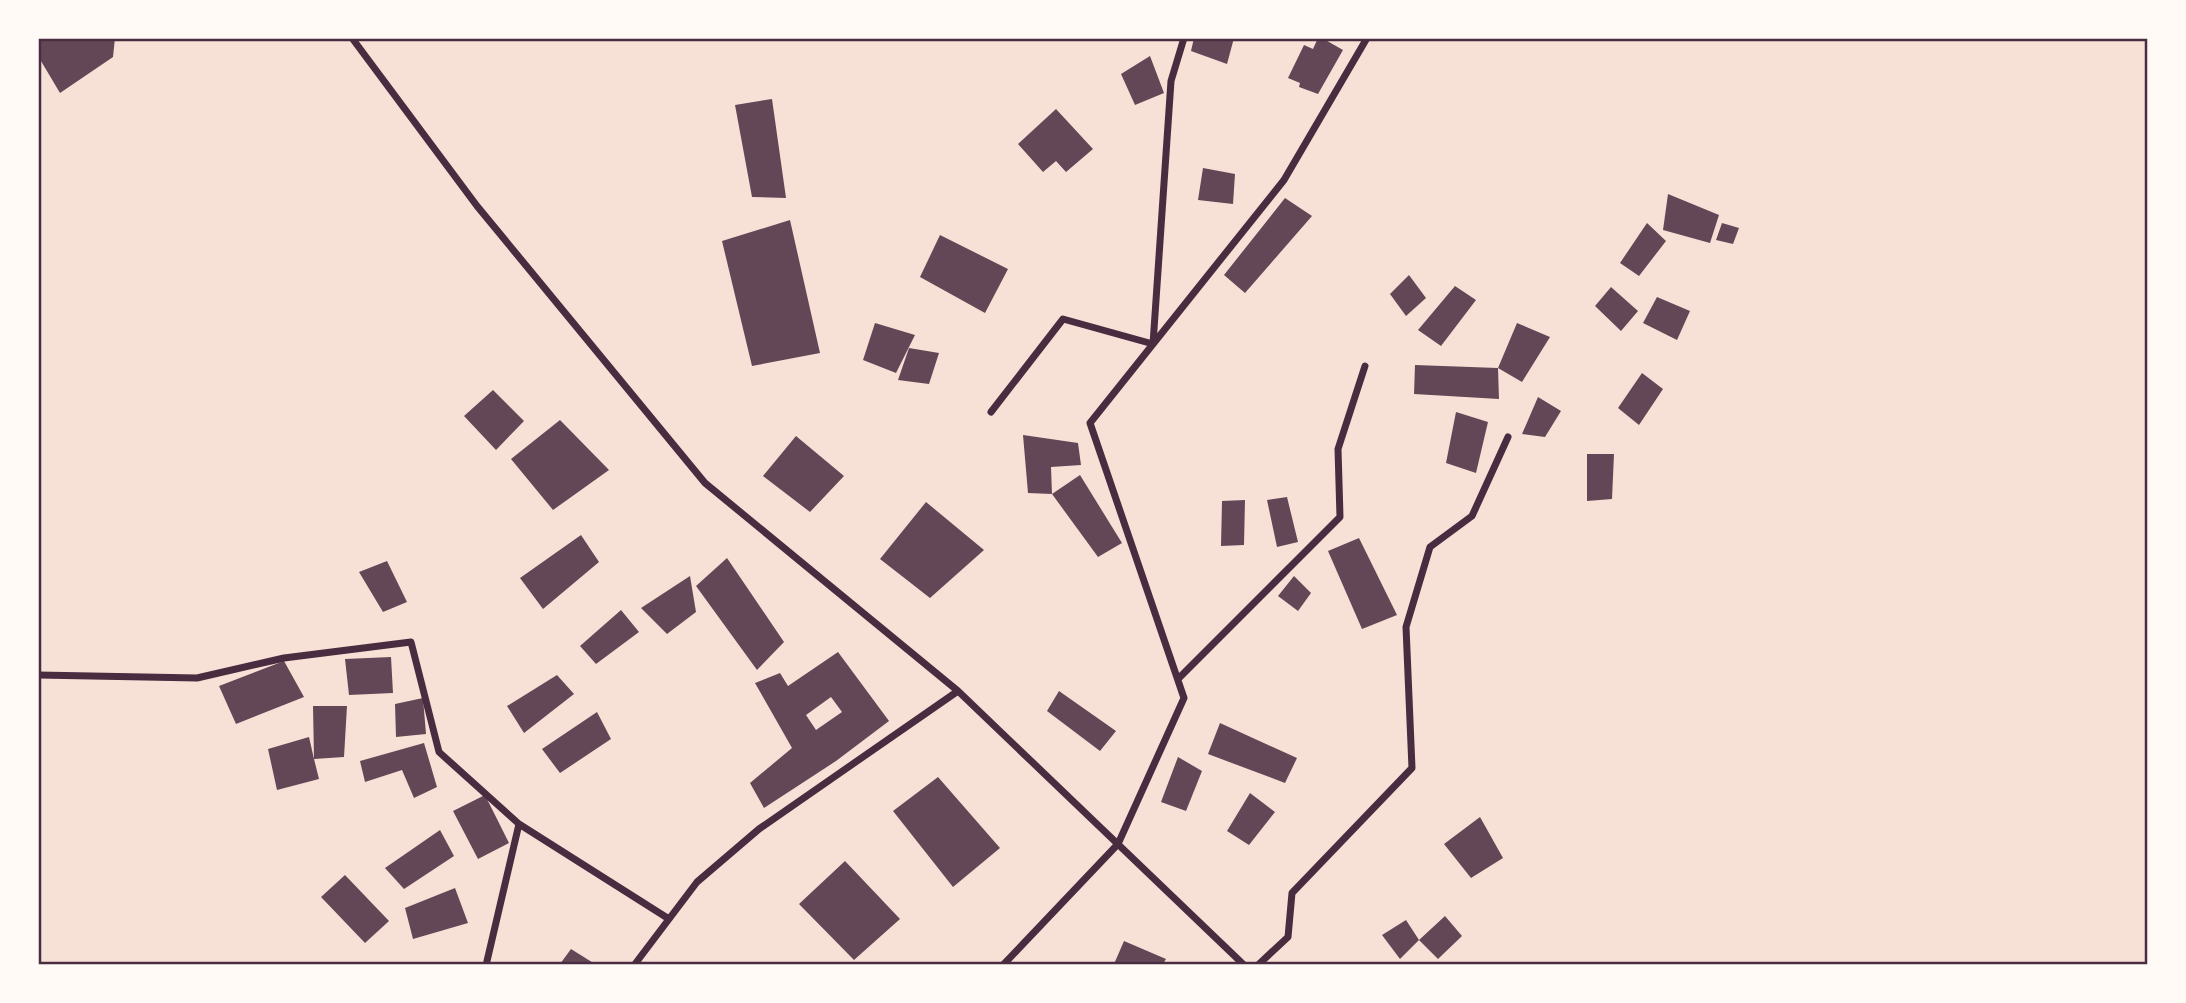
<svg xmlns="http://www.w3.org/2000/svg" width="2186" height="1003" font-family="Figtree,sans-serif">
<style>
.building{fill:#644757;fill-rule:evenodd}
.lines{fill:none;stroke-linecap:round;stroke-linejoin:round}
.minor{stroke:#4a2c40;stroke-width:7}
.neatline{fill:none;stroke:#4a2c40;stroke-width:2.5}
</style>
<rect width="100%" height="100%" fill="#f7e1d7"/>
<path class="building" d="M38,38H115L113,57L60,93L38,56Z
M1194,38H1234L1227,64L1191,51Z
M1318,38H1322L1343,50L1318,94L1299,87L1300,83L1288,78L1304,45L1313,49Z
M1150,56L1164,93L1135,105L1121,74Z
M772,99L786,198L752,197L735,105Z
M1056,109L1093,149L1066,172L1056,161L1043,172L1018,144Z
M1203,168L1235,174L1233,204L1198,200Z
M1668,194L1719,215L1710,243L1663,230Z
M1285,198L1312,216L1245,293L1224,275Z
M790,220L820,353L752,366L722,241Z
M1647,223L1666,241L1639,276L1620,263Z
M1722,223L1739,228L1733,244L1716,240Z
M940,235L1008,269L985,313L920,277Z
M1409,275L1426,298L1406,316L1390,294Z
M1455,286L1476,300L1441,346L1418,330Z
M1611,287L1638,311L1621,331L1595,306Z
M1657,297L1690,311L1677,340L1643,323Z
M875,323L915,335L896,373L863,360Z
M1517,323L1550,337L1522,382L1498,368Z
M909,348L939,353L929,384L898,380Z
M1415,365L1498,368L1499,399L1414,394Z
M1642,373L1663,389L1639,425L1618,408Z
M493,390L524,421L496,450L464,416Z
M1538,397L1561,411L1545,437L1522,434Z
M1456,412L1488,422L1476,473L1446,463Z
M560,420L609,470L553,510L511,459Z
M1023,435L1078,443L1081,465L1051,467L1052,494L1028,493Z
M796,436L844,476L810,512L763,476Z
M1587,454H1614L1612,499L1587,501Z
M1080,475L1122,543L1098,557L1052,494Z
M1287,497L1298,542L1277,547L1267,500Z
M1245,500L1244,545L1221,546L1222,501Z
M926,502L984,550L930,598L880,559Z
M581,535L599,562L543,609L520,578Z
M1359,538L1397,615L1362,629L1328,551Z
M727,558L784,642L757,670L696,586Z
M387,561L407,602L383,612L359,572Z
M690,576L696,612L667,634L641,608Z
M1294,576L1311,593L1298,611L1278,596Z
M621,610L639,632L596,664L580,646Z
M838,652L889,721L836,761L764,808L750,783L792,748L755,683L780,673L788,686ZM831,697L842,712L816,730L806,715Z
M391,657L393,693L349,695L345,659Z
M284,661L304,697L236,724L219,686Z
M557,675L574,694L524,733L507,706Z
M1059,691L1116,731L1100,751L1047,711Z
M423,698L426,734L396,737L395,704Z
M313,706H347L344,757L314,759L319,779L277,790L268,749L309,737L314,759Z
M597,712L611,739L560,773L542,749Z
M1220,723L1297,758L1285,783L1208,754Z
M424,743L437,787L414,798L402,770L365,782L360,761Z
M1178,757L1202,771L1186,811L1161,802Z
M938,777L1000,848L953,887L893,811Z
M1250,793L1275,812L1249,845L1227,831Z
M485,795L509,843L478,859L453,811Z
M1480,817L1503,858L1471,878L1444,844Z
M440,830L454,856L404,889L385,868Z
M845,861L900,919L854,960L799,904Z
M345,875L389,921L365,943L321,897Z
M455,888L468,923L413,939L405,908Z
M1445,916L1462,936L1438,959L1419,940Z
M1406,920L1419,940L1400,959L1382,935Z
M1124,941L1166,959L1163,964H1114Z
M571,949L595,964H560Z"/>
<g class="lines">
<path class="minor" d="M352,38L477,206L705,483L958,691L1243,964
M991,412L1063,319L1153,344L1171,81L1184,38
M38,675L197,678L284,658L411,642L439,752L519,824
M1178,679L1340,517L1338,449L1365,366
M487,961L519,824L669,919
M635,964L697,882L759,829L958,691
M1004,964L1118,844L1184,698L1090,423L1284,180L1367,38
M1259,964L1288,937L1292,893L1412,768L1406,627L1430,547L1472,516L1508,437"/>
</g>
<rect width="2186" height="1003" fill="none" stroke="#fffaf5" stroke-width="80"/>
<rect x="40" y="40" width="2106" height="923" class="neatline"/>
</svg>
